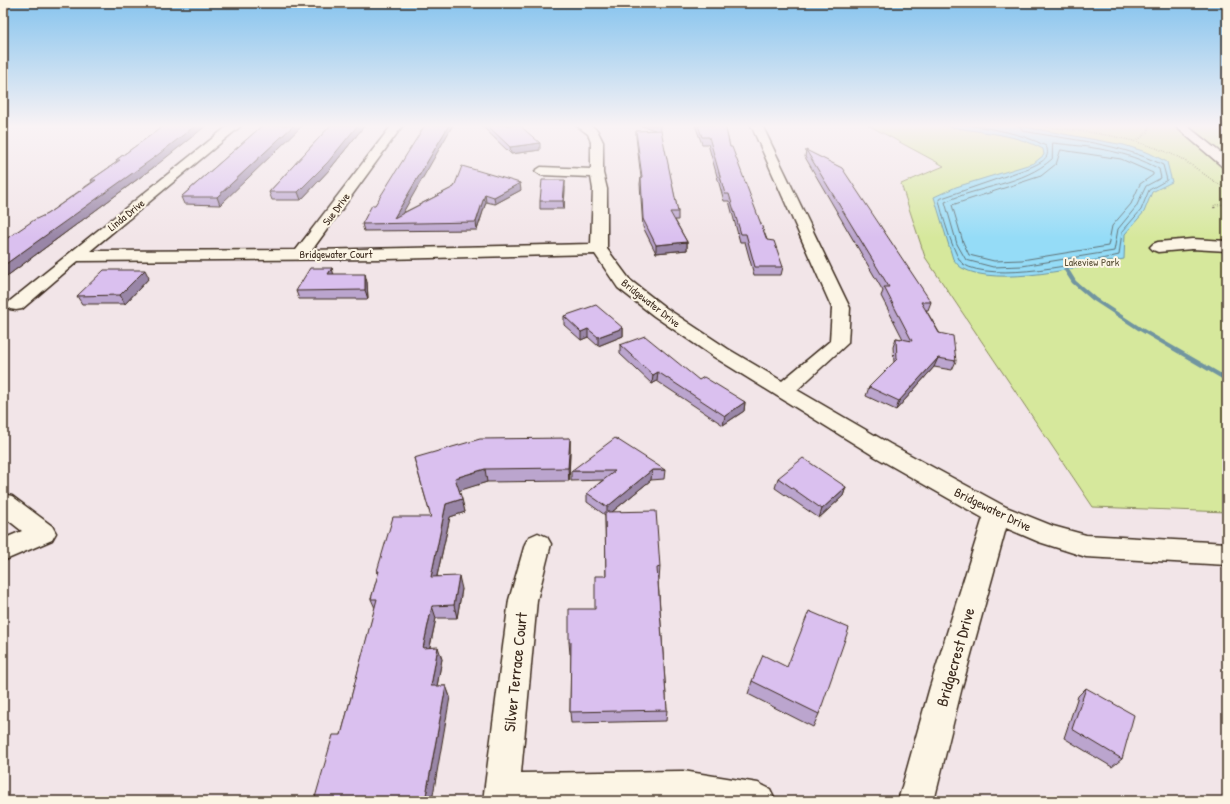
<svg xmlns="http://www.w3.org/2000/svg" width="1230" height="804" font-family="'Patrick Hand',sans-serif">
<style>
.green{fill:#d6e89c;stroke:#88895d}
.water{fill:#95dcf7;stroke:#7195a0}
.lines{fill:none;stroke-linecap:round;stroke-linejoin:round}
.shore{stroke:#5f7175;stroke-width:1}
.stream{fill:#7195a0;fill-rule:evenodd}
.minor-casing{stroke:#3b2a1e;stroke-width:3}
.path-far1{stroke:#3b2a1e;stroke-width:1.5;stroke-dasharray:0.5 2;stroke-linecap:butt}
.path{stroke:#3b2a1e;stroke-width:2;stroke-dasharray:1 2.5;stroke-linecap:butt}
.minor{fill:#fcf5e5;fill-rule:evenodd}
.wall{fill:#bba5ce;stroke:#3b2a1e}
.shaded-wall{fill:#9986a7;stroke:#3b2a1e}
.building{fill:#dac0ef;stroke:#3b2a1e}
.labels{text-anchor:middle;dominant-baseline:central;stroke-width:4;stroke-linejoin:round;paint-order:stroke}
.far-street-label{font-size:11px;fill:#3b2a1e;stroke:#fcf5e5}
.far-park-label{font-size:11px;fill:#5a5037;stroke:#fcf5e5}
.street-label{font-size:13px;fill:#3b2a1e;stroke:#fcf5e5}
.near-street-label{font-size:16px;fill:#3b2a1e;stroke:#fcf5e5}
</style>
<rect width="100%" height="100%" fill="#f2e5e8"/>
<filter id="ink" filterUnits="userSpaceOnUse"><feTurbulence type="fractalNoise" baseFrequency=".025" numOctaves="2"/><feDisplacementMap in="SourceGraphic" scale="8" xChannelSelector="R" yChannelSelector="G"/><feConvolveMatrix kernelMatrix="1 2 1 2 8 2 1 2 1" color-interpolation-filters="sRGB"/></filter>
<g filter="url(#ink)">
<path class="green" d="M868,125H1227V512L1093,507L925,257L901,184L944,166Z"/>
<path class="water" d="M942,125H1014L1124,145L1149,153L1167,162L1172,182L1152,192L1144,212L1125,234L1124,259C1083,266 998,288 962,268C958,266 956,262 953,259L934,197L956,187L1034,163L1044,155L1043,149C1012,132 976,133 942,125Z"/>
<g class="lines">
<path class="shore" d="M967,125C994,129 1021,133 1046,146C1052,159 1039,163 1029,168L939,199C940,209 955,259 963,264C992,283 1085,263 1119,255L1122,232L1141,210L1149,190L1167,180L1163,165C1119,143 1071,140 1023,131L1019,125
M1053,143C1090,147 1126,150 1159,169L1161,178L1146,186L1136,207L1118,229L1114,251L1022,266L993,267L966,260L957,244L945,202C979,186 1023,185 1052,159Z
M1061,150L1121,159L1153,173V175L1140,184L1131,204L1112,226L1108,246L1022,260L994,261L969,255L963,242L952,205L1041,176L1056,164Z"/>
<path class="stream" d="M1066,267L1068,268L1076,281L1096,298L1142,328L1227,377V382L1138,330L1092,300L1072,283L1063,269Z"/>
<defs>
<path id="minor" d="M229,125H242L90,251L296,250L392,125H403L312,250L591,244L593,189L591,177L541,175L535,171L541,167L591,169V142L588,134L576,125H590L597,130L603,142V173L607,189V249L630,280L666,308L728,349L782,381L830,341L832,308L751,125H762L850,308L848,343L797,390L890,444L1006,507L1053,526L1086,535L1227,543V565L1086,557L1039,542L1006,528L962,687L934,801H898L930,687L983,518L874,456L714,357L654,316L618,288L595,254L387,259L78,261L22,309L16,310L10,309L7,305L10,301Z
M1174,125H1186L1227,158V168L1223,167Z
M1192,239L1227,241V251L1192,249L1158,252L1153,250L1150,247L1153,244L1158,242Z
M3,494L12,496L52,526L56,533L52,540L3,561V539L22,531L3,516Z
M538,533L547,537L551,544L537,600L521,773L683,771L758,783L770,789L776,801H483L509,600L525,544L529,537Z"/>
</defs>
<use href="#minor" class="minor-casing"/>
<path class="path-far1" d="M1031,125C1082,131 1131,135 1178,157C1195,166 1210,180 1227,189
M1138,140L1148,132L1149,125
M1215,208L1214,205L1227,204L1223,199L1227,198"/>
<path class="path" d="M1214,207L1215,210"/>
<use href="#minor" class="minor"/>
</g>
<path class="wall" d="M165,125L158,164L7,276H3V241L47,214L92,182L91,180L117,162L116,160Z
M263,125L220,205L184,204L181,197Z
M331,125H365L330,169L301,200H272L269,192Z
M481,125H519L540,150L511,154Z
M639,125H660V130L678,212V220H675L687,242V250L656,253L643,227L640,184L641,177L636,137V131L655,130Z
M695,125H725L730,147L767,240L783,267L781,275H754L745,242H740L729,201H724L708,144H702Z
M806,150L931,302L928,310H926L956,361L952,370L934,367L896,410L866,396L869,387L894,362L893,347L896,338L903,339L881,296L883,291L805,157Z
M454,187L521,190L495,204L486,202L477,230L364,231L362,224L403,213Z
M565,187L564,209H540V201Z
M332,268L333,274L367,282L368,299H299L296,291Z
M149,278L125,304H82L77,296Z
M564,316L623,328V336L598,346L588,337L581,340L564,325Z
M620,345L699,380L745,402L744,411L723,425L657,381L652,384L620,354Z
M570,438V451L569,481L487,482L459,490L465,512L450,517L437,576L462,589L457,618H436L430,647L442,659L437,686H446L450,697L341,735L375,608L371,599L378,575L377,571L431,517L414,458Z
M665,470L664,479L651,480L612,512L660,567L659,580H658L667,710L666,721L571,723L570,712L571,654H570L569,642L595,609L606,576L605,515L587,502V493L603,480L571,481V471Z
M778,478L846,487L843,496L819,518L775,488Z
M787,667L819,714L813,727L748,694L752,681Z
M1086,688L1122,759L1112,767L1064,738L1078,696Z"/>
<path class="shaded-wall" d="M196,125H207L158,164L7,276L3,269V266Z
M294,125H303L220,205L217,197Z
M358,125H365L330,169L301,200L298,192Z
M449,125H453L397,223L394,218Z
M540,143V150L511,154L510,147Z
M565,180V187L564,209L563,201Z
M520,183L521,190L495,204L494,197Z
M485,194L486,202L477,230L476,222Z
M687,242V250L656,253V245Z
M332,268L334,276L328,274Z
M145,270L149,278L125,304L120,295Z
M365,274L367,282L368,299L365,290Z
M623,328V336L598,346V337Z
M588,329V337L581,340V332Z
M938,358L934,367L896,410L899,401Z
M658,372L657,381L652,384L653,375Z
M745,402L744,411L723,425L725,416Z
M570,438V451L569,481L568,468Z
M485,469L487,482L458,491L455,478Z
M652,470L651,480L607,516V507Z
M846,487L843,496L819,518L822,509Z
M462,499L465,512L450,517L434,589L431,577L446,504Z
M459,576L462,589L457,618L454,605Z
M432,606L436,618L427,660L423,648Z
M438,647L442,659L435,697L431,686Z
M446,686L450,697L432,801H425Z"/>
<path class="building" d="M165,125H196L155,157L3,266V241L34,220L47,214L96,180H91L120,160H116Z
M263,125H294L217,197H181Z
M331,125H358L328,162L298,192H269Z
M425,125H449L394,218L454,187L462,166L520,183L494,197L485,194L476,222L362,224L372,205H375Z
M487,125H519L540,143L510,147Z
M698,125H725L730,147H732L767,240L774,241L783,267H755L746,234H741L729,194H725L709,137H702Z
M661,130L678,212H670L687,242L656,245L643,219L641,177H642L636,131Z
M806,150L842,168L931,302H921L939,333L953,336L956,361L938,358L899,401L869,387L897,359L896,338L912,341L884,287H889Z
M542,180H565L563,201H540Z
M310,268H332L328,274H365V290L296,291Z
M104,270H145L120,295L77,296Z
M596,305L623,328L598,337L588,329L581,332L564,316Z
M645,336L699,380L704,377L745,402L725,416L658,372L653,375L620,345Z
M570,438L568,468L485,469L455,478L462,499L446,504L431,577L459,576L454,605L432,606L423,648L438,647L431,686H446L425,801H314L333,735H341L377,599H371L379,571H377L393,517H431L414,458L480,439Z
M615,438L665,470H652L607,507L587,493L615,471H571Z
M803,458L846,487L822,509L778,478Z
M656,511L660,567L657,568L667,710L570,712L571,642H569V609H595V576H606L605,512Z
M809,611L849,628L819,714L752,681L763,655L787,667Z
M1086,688L1134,715L1122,759L1072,729Z"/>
</g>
<linearGradient id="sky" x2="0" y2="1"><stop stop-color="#87c4ee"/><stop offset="0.53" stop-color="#f9f3f5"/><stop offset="1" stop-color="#f9f3f5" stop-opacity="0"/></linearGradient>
<rect width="1230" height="238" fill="url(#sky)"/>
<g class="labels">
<g class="far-street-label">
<text transform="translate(336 209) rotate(-53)">Sue Drive</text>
<text transform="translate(126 215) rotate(-39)">Linda Drive</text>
<text x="336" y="254">Bridgewater Court</text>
<text transform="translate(651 303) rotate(38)">Bridgewater Drive</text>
</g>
<g class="far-park-label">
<text x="1092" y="262">Lakeview Park</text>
</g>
<g class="street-label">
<text transform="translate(993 509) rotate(26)">Bridgewater Drive</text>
</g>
<g class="near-street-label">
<text transform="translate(955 657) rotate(-74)">Bridgecrest Drive</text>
<text transform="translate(515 672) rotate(-84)">Silver Terrace Court</text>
</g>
</g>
<rect width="1230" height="804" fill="none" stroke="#fcf5e5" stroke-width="16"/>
<rect x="8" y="8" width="1214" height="788" fill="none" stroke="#3b2a1e" stroke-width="1.5" filter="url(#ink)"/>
</svg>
